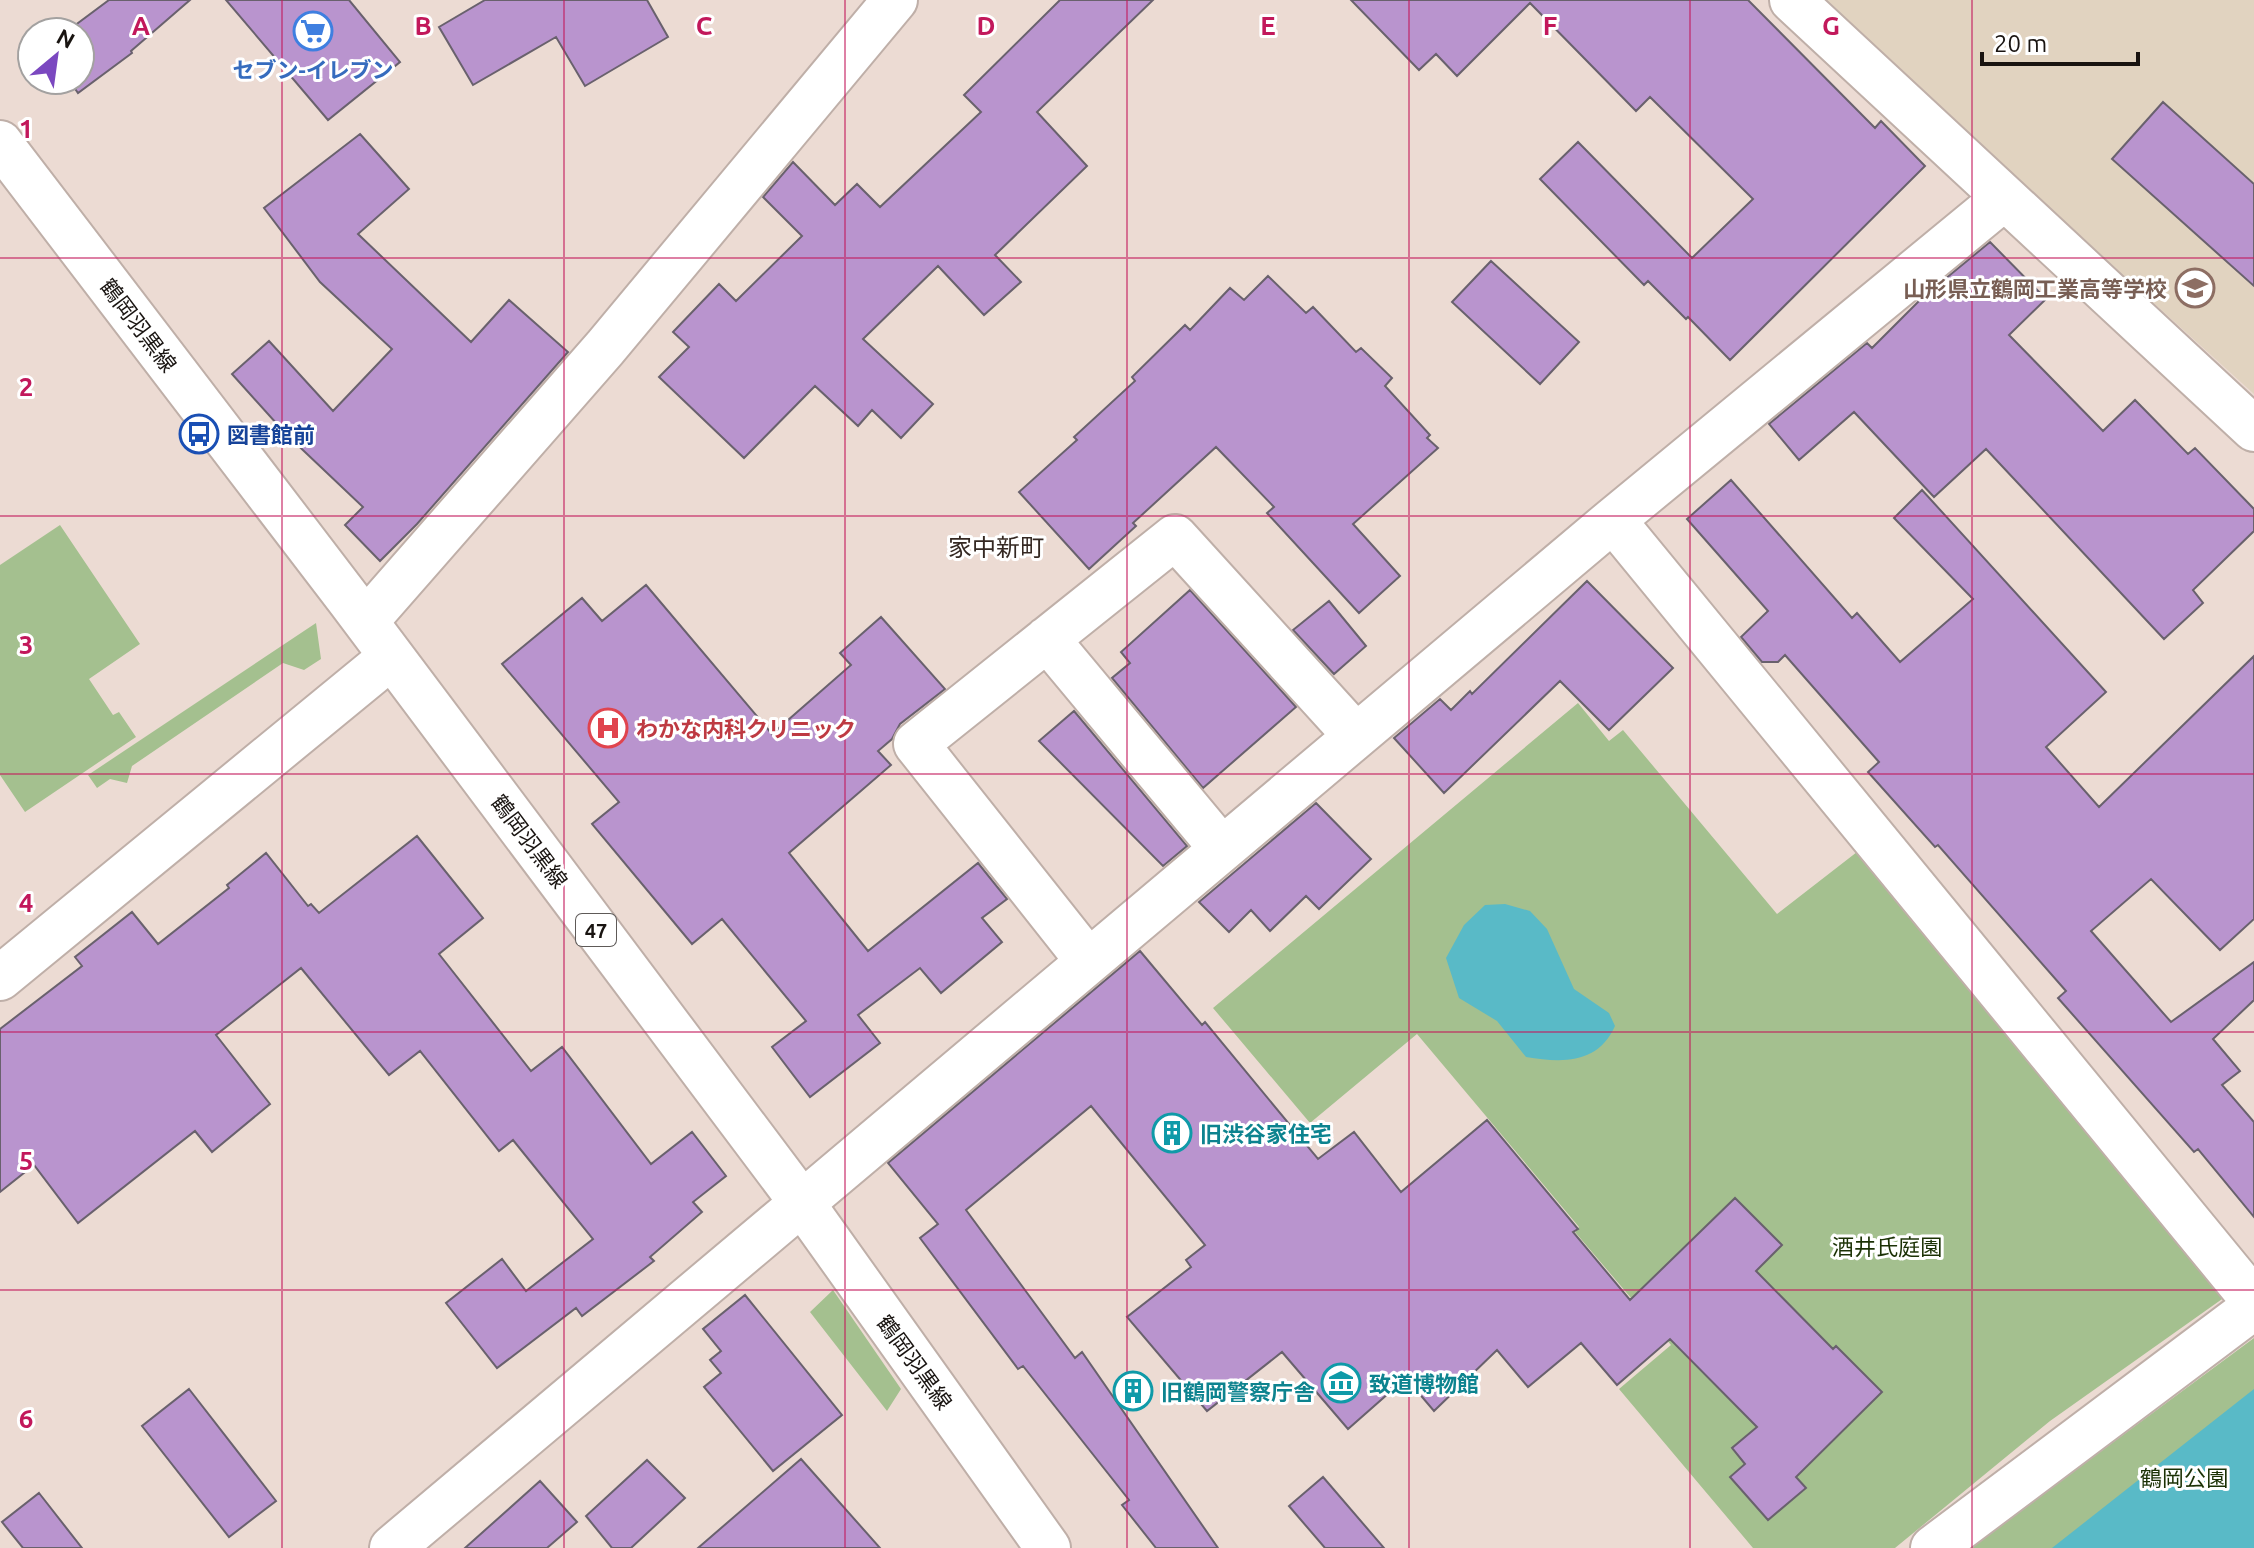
<svg xmlns="http://www.w3.org/2000/svg" width="2254" height="1548" font-family="Ubuntu,'Noto Sans JP',sans-serif">
<style>
.education{fill:#e1d3c0}
.green{fill:#a4c08f}
.water{fill:#59bac7}
.building{fill:#b994ce;stroke:#69616d;stroke-width:2}
.lines{fill:none;stroke-linecap:round;stroke-linejoin:round}
.minor-casing{stroke:#bfafa8;stroke-width:48}
.tertiary-casing{stroke:#bfafa8;stroke-width:48}
.primary-casing{stroke:#bfafa8;stroke-width:48}
.minor{stroke:#fff;stroke-width:44}
.tertiary{stroke:#fff;stroke-width:44}
.primary{stroke:#fff;stroke-width:44}
.grid{fill:none;stroke:#c2185b;stroke-width:2;stroke-opacity:0.55}
.labels{text-anchor:middle;dominant-baseline:central;stroke-width:6;stroke-linejoin:round;paint-order:stroke}
.shield{fill:#fff;stroke:#5e5a58;stroke-width:2}
.shield-label{font-size:20px;font-weight:bold;fill:#191411}
.shop-label{font-size:22px;font-weight:bold;fill:#366cbe;stroke:#fff}
.education-label{font-size:22px;font-weight:bold;fill:#785e54;stroke:#fff;text-anchor:end}
.street-label{font-size:22px;fill:#191411;stroke:#fff}
.transit-label{font-size:22px;font-weight:bold;fill:#164399;stroke:#fff;text-anchor:start}
.health-label{font-size:22px;font-weight:bold;fill:#be3a42;stroke:#fff;text-anchor:start}
.culture-label{font-size:22px;font-weight:bold;fill:#0d838f;stroke:#fff;text-anchor:start}
.park-label{font-size:22px;fill:#1b3105;stroke:#fff}
.neighbourhood-label{font-size:24px;fill:#342822;stroke:#fff}
.grid-label{font-size:26px;text-anchor:middle;font-weight:bold;fill:#c2185b;stroke:#fff;stroke-width:6;stroke-linejoin:round;paint-order:stroke}
</style>
<rect width="100%" height="100%" fill="#ecdbd3"/>
<path class="education" d="M1812,0H2254V394L2019,181Z"/>
<path class="green" d="M60,525L140,644L89,679L113,715L119,712L136,737L25,812L0,775V565Z
M316,623L321,659L304,670L283,663L132,766L127,783L110,779L97,788L88,775Z
M1578,703L1609,741L1623,730L1777,914L1866,845L2232,1292L2050,1421L1895,1548H1753L1619,1389L1671,1345L1575,1232L1579,1227L1417,1034L1310,1123L1213,1008Z
M833,1290L901,1389L887,1411L810,1312Z
M2254,1338V1548H1970Z"/>
<path class="water" d="M1505,904L1530,911L1547,929L1574,989L1609,1013L1615,1026C1598,1064 1563,1063 1526,1057L1497,1021L1459,998L1446,958L1464,925L1485,905Z
M2254,1389V1548H2052Z"/>
<path class="building" d="M109,0H190L131,51L132,53L78,93L69,80H80V32H66Z
M226,0H349L400,62L328,120Z
M485,0H647L668,37L585,86L556,37L473,85L439,27Z
M1060,0H1153L1037,112L1087,166L995,255L1021,282L984,315L938,266L863,339L933,404L901,438L872,410L858,426L815,386L744,458L659,377L689,347L673,332L719,284L736,301L802,236L763,197L793,162L835,205L857,184L880,207L981,112L964,95Z
M1351,0H1748L1875,128L1881,121L1925,166L1730,360L1688,317L1686,319L1648,281L1644,285L1540,179L1578,142L1692,258L1753,199L1650,97L1636,111L1530,3L1457,76L1436,54L1419,70Z
M2163,102L2254,184V286L2112,159Z
M360,134L409,189L358,234L471,342L509,300L568,352L417,524L380,561L345,525L363,507L286,434L232,374L269,341L333,411L392,349L320,282L264,208Z
M1990,242L2046,299L2009,335L2103,431L2135,400L2188,454L2195,448L2254,509V531L2193,590L2203,603L2164,639L1986,449L1934,497L1854,412L1799,460L1769,424L1867,343L1872,348L1922,298Z
M1491,261L1579,342L1540,384L1452,302Z
M1268,276L1306,313L1313,307L1356,352L1361,348L1392,378L1385,386L1430,435L1427,438L1438,448L1353,524L1400,576L1359,613L1267,513L1274,507L1216,447L1133,523L1136,526L1089,569L1019,492L1077,440L1074,437L1135,381L1132,377L1185,325L1190,330L1230,288L1244,300Z
M1731,480L1852,618L1857,613L1900,662L1973,599L1894,518L1922,490L2106,692L2046,747L2099,807L2254,656V919L2220,950L2151,879L2091,931L2171,1022L2254,962V1000L2213,1039L2240,1071L2222,1085L2254,1122V1217L2198,1149L2194,1152L2058,998L2066,991L1938,845L1935,847L1868,772L1879,762L1785,655L1778,662H1762L1741,637L1768,611L1687,519Z
M1587,581L1673,668L1609,730L1560,681L1444,793L1394,738L1440,699L1451,710L1470,691L1472,694Z
M646,585L772,734L851,665L840,653L881,617L945,689L900,724L892,739L878,751L891,765L789,853L868,951L978,863L1007,899L982,918L1002,942L941,993L920,968L858,1015L880,1043L810,1097L772,1047L806,1021L722,919L692,944L592,824L619,802L502,664L582,598L602,621Z
M1190,590L1296,707L1203,788L1112,678L1130,663L1121,652Z
M1329,601L1366,646L1334,674L1293,630Z
M1074,711L1187,846L1163,866L1039,741Z
M1316,803L1371,859L1319,909L1306,896L1270,931L1251,910L1229,932L1199,902Z
M417,836L483,918L439,954L531,1071L562,1047L651,1164L692,1132L726,1176L693,1202L702,1212L650,1257L654,1261L582,1316L576,1308L497,1368L446,1303L502,1259L526,1291L593,1239L513,1140L499,1151L420,1051L389,1075L301,968L216,1035L270,1104L212,1152L195,1131L78,1223L34,1165L0,1192V1029L82,966L75,957L132,912L158,944L229,888L227,885L266,853L308,906L311,904L319,913Z
M1140,951L1202,1025L1205,1022L1318,1159L1354,1132L1401,1192L1487,1120L1578,1229L1573,1232L1630,1300L1735,1198L1782,1245L1756,1271L1833,1349L1836,1346L1882,1392L1796,1477L1806,1488L1768,1520L1730,1477L1745,1464L1732,1448L1757,1427L1670,1339L1617,1385L1581,1343L1528,1387L1497,1350L1434,1411L1406,1378L1348,1429L1282,1352L1207,1411L1127,1317L1191,1267L1186,1260L1205,1245L1091,1106L966,1210L1075,1358L1082,1352L1218,1548H1156L1122,1505L1129,1500L1023,1366L1018,1369L920,1238L938,1224L888,1163Z
M745,1295L842,1415L773,1471L704,1387L721,1373L710,1360L721,1351L703,1329Z
M189,1389L276,1501L229,1537L142,1426Z
M801,1459L880,1548H698Z
M647,1460L685,1498L631,1548H612L586,1516Z
M1323,1477L1384,1548H1325L1289,1506Z
M540,1481L577,1522L547,1548H465Z
M39,1493L82,1548H23L2,1522Z"/>
<g class="lines">
<defs>
<path id="minor" d="M1792,0L2254,429
M1613,520L2254,1301
M366,621L605,348L895,0
M1047,639L1222,849
M1088,961L916,744L1175,537L1356,736
M0,978L391,657
M802,1203L1613,520L2003,199
M1933,1548L2254,1307"/>
<path id="tertiary" d="M392,1548L802,1203"/>
<path id="primary" d="M0,143L350,601L802,1203L1048,1548"/>
</defs>
<use href="#minor" class="minor-casing"/>
<use href="#tertiary" class="tertiary-casing"/>
<use href="#primary" class="primary-casing"/>
<use href="#minor" class="minor"/>
<use href="#tertiary" class="tertiary"/>
<use href="#primary" class="primary"/>
</g>
<path class="grid" d="M282,0V1548M564,0V1548M845,0V1548M1127,0V1548M1409,0V1548M1690,0V1548M1972,0V1548M0,258H2254M0,516H2254M0,774H2254M0,1032H2254M0,1290H2254"/>
<defs>
<symbol id="supermarket-ring" viewBox="-11 -11 22 22"><circle r="9.5" fill="#fff" stroke="#3f7fe0" stroke-width="1.5"/><path d="M-6-5.5h2.5l.6 2H6L4.5 2H-2.5L-4.4-4H-6ZM-1.5 3.2a1.3 1.3 0 1 0 .1 0ZM3 3.2a1.3 1.3 0 1 0 .1 0Z" fill="#3f7fe0"/></symbol>
<symbol id="school-ring" viewBox="-11 -11 22 22"><circle r="9.5" fill="#fff" stroke="#8d6e63" stroke-width="1.5"/><path d="M0-5L7-2L0 1L-7-2ZM-4 1L0 2.5L4 1V4Q0 6-4 4Z" fill="#8d6e63"/></symbol>
<symbol id="bus-ring" viewBox="-11 -11 22 22"><circle r="9.5" fill="#fff" stroke="#1a4fb4" stroke-width="1.5"/><path d="M-5-6H5V4H4V6H2V4H-2V6H-4V4H-5ZM-3.5-4V0h7V-4ZM-3.5 1.2v1.5H-2V1.2ZM2 1.2v1.5H3.5V1.2Z" fill="#1a4fb4"/></symbol>
<symbol id="hospital-ring" viewBox="-11 -11 22 22"><circle r="9.5" fill="#fff" stroke="#e0444e" stroke-width="1.5"/><path d="M-5-5h3v3.5h4V-5h3V5h-3V1.5h-4V5h-3Z" fill="#e0444e"/></symbol>
<symbol id="building-ring" viewBox="-11 -11 22 22"><circle r="9.5" fill="#fff" stroke="#0f9aa8" stroke-width="1.5"/><path d="M-4-6H4V6H1V3H-1V6H-4ZM-2.5-4.3h1.7v1.8h-1.7ZM.8-4.3h1.7v1.8H.8ZM-2.5-1h1.7V.8h-1.7ZM.8-1h1.7V.8H.8Z" fill="#0f9aa8"/></symbol>
<symbol id="museum-ring" viewBox="-11 -11 22 22"><circle r="9.5" fill="#fff" stroke="#0f9aa8" stroke-width="1.5"/><path d="M0-6L6-3V-2H-6V-3ZM-5-1h2V3h-2ZM-1-1h2V3h-2ZM3-1h2V3H3ZM-6 4H6V6H-6Z" fill="#0f9aa8"/></symbol>
</defs>
<g fill-rule="evenodd">
<use href="#supermarket-ring" x="291" y="9" width="44" height="44"/>
<use href="#school-ring" x="2173" y="266" width="44" height="44"/>
<use href="#bus-ring" x="177" y="412" width="44" height="44"/>
<use href="#hospital-ring" x="586" y="706" width="44" height="44"/>
<use href="#building-ring" x="1150" y="1111" width="44" height="44"/>
<use href="#museum-ring" x="1319" y="1361" width="44" height="44"/>
<use href="#building-ring" x="1111" y="1369" width="44" height="44"/>
</g>
<g class="labels">
<rect class="shield" x="576" y="914" width="40" height="32" rx="6"/>
<g class="shield-label">
<text x="596" y="930">47</text>
</g>
<g class="shop-label">
<text x="313" y="69">セブン-イレブン</text>
</g>
<g class="education-label">
<text x="2167" y="288">山形県立鶴岡工業高等学校</text>
</g>
<g class="street-label">
<text transform="translate(139 325) rotate(53)">鶴岡羽黒線</text>
<text transform="translate(530 841) rotate(53)">鶴岡羽黒線</text>
<text transform="translate(915 1362) rotate(54)">鶴岡羽黒線</text>
</g>
<g class="transit-label">
<text x="227" y="434">図書館前</text>
</g>
<g class="health-label">
<text x="636" y="728">わかな内科クリニック</text>
</g>
<g class="culture-label">
<text x="1200" y="1133">旧渋谷家住宅</text>
<text x="1369" y="1383">致道博物館</text>
<text x="1161" y="1391">旧鶴岡警察庁舎</text>
</g>
<g class="park-label">
<text x="1887" y="1246">酒井氏庭園</text>
<text x="2184" y="1477">鶴岡公園</text>
</g>
<g class="neighbourhood-label">
<text x="996" y="547">家中新町</text>
</g>
</g>
<g class="grid-label">
<text x="141" y="35">A</text>
<text x="423" y="35">B</text>
<text x="704" y="35">C</text>
<text x="986" y="35">D</text>
<text x="1268" y="35">E</text>
<text x="1550" y="35">F</text>
<text x="1831" y="35">G</text>
<text x="26" y="138">1</text>
<text x="26" y="396">2</text>
<text x="26" y="654">3</text>
<text x="26" y="912">4</text>
<text x="26" y="1170">5</text>
<text x="26" y="1428">6</text>
</g>
<g transform="translate(56 56) rotate(29)"><circle r="38" fill="#ffffff" stroke="#a3a1a0" stroke-width="2"/>
<path d="M0-6L14 30L0 20L-14 30Z" fill="#7b48c0"/>
<text y="-12" font-size="22" font-weight="bold" text-anchor="middle" fill="#191411">N</text>
</g>
<path d="M1982 52v12h156v-12" fill="none" stroke="#191411" stroke-width="4"/>
<text x="1994" y="52" font-size="24" fill="#191411" stroke="#ffffff" stroke-width="6" paint-order="stroke">20 m</text>
</svg>
